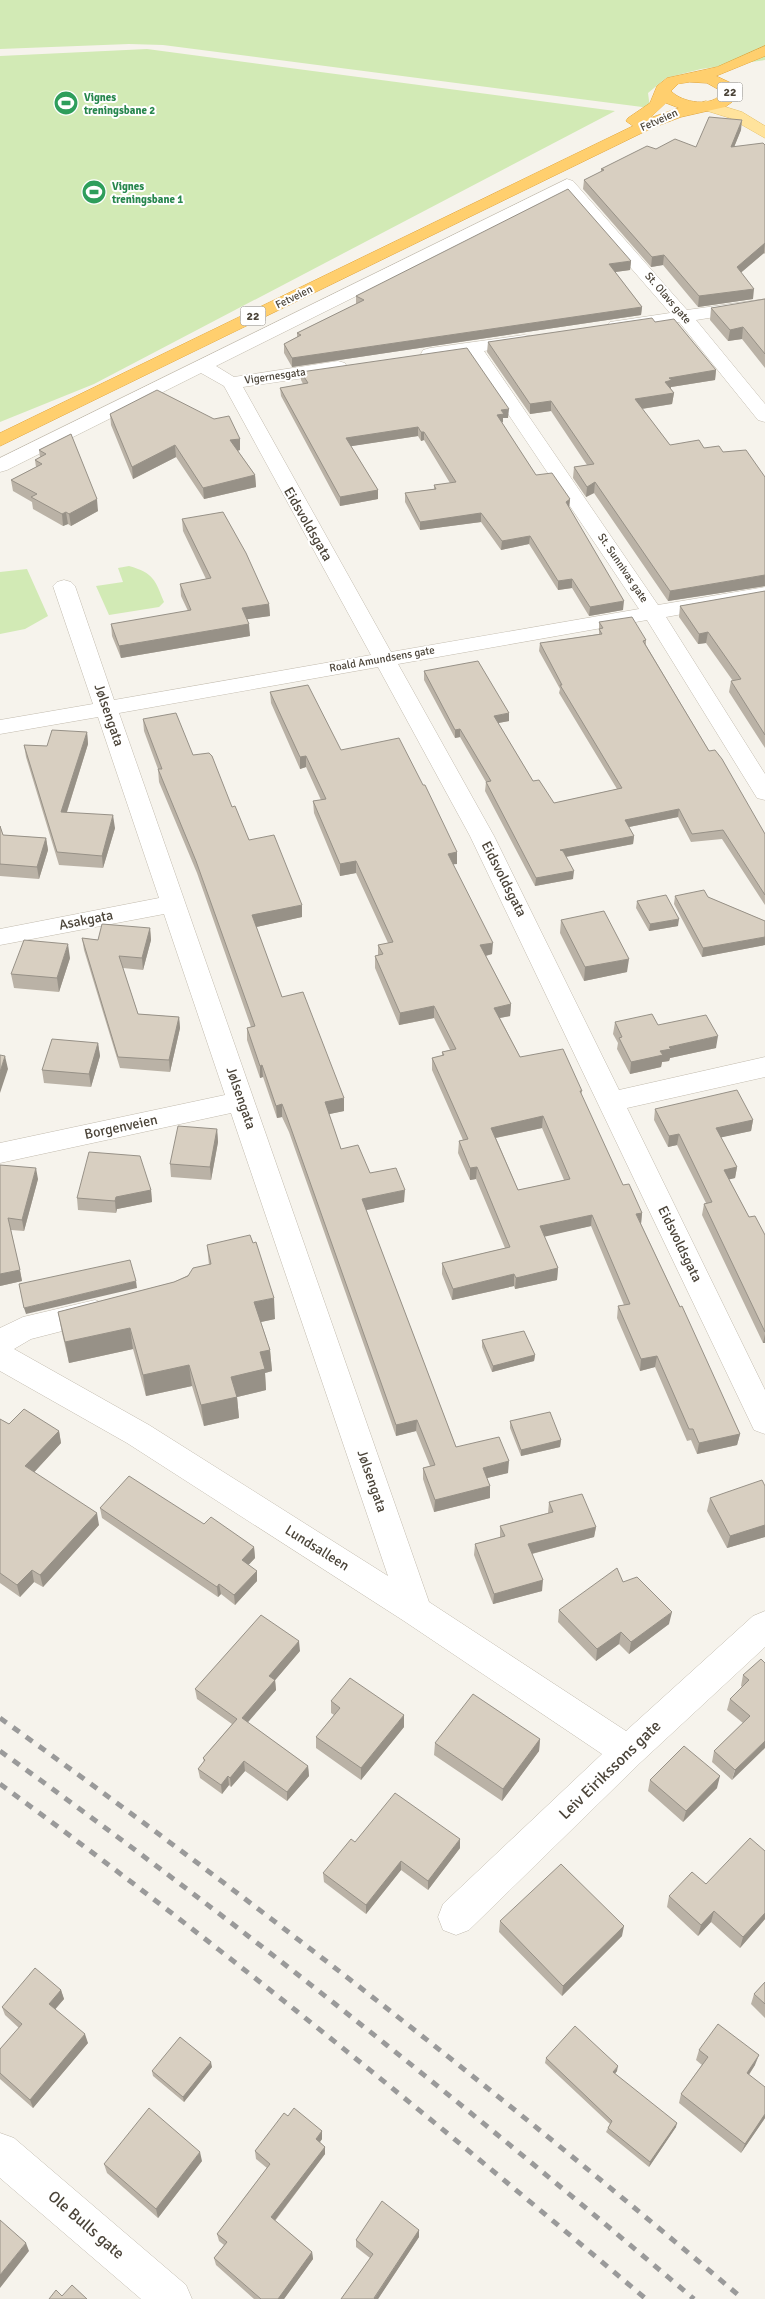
<svg xmlns="http://www.w3.org/2000/svg" width="765" height="2299" font-family="Signika,sans-serif">
<style>
.green{fill:#d2eab5}
.lines{fill:none;stroke-linecap:round;stroke-linejoin:round}
.minor-casing{stroke:#c2bbae;stroke-width:1}
.major-casing{stroke:#e6c16a;stroke-width:1}
.highway-casing{stroke:#e0a43c;stroke-width:1}
.minor{fill:#fff;fill-rule:evenodd}
.major{fill:#ffe39c;fill-rule:evenodd}
.highway{fill:#ffcf6e;fill-rule:evenodd}
.rail{stroke:#9a9a9a;stroke-width:5;stroke-dasharray:8 8;stroke-linecap:butt}
.wall{fill:#bab2a6;fill-rule:evenodd}
.shaded-wall{fill:#979187}
.building{fill:#d8cfc1;stroke:#979187;fill-rule:evenodd}
.labels{text-anchor:middle;dominant-baseline:central;stroke-width:4;stroke-linejoin:round;paint-order:stroke}
.far-leisure-label{font-size:11px;font-weight:bold;fill:#27864d;stroke:#fff;text-anchor:start}
.far-street-label{font-size:11px;fill:#4b4439;stroke:#fff}
.shield{fill:#fff;stroke:#817c74;stroke-width:1}
.shield-label{font-size:12px;font-weight:bold;fill:#4b4439}
.street-label{font-size:14px;fill:#4b4439;stroke:#fff}
.near-street-label{font-size:16px;fill:#4b4439;stroke:#fff}
</style>
<rect width="100%" height="100%" fill="#f6f3ec"/>
<path class="green" d="M0,0H765V60L701,69L666,78L648,93L650,108L163,45L129,44L0,49Z
M147,49L615,111L94,384L0,422V56Z
M129,566C154,573 155,580 164,602L159,607L109,615L96,586L123,582L118,568Z
M27,569L48,616L25,629L0,634V572Z"/>
<g class="lines">
<defs>
<path id="minor" d="M567,179L573,181L687,310L765,299V309L696,320L765,404V422L758,420L679,322L616,331L610,330L607,326L610,322L670,313L565,192L216,366L234,377L338,361L345,363L347,367L345,371L338,373L243,387L391,652L639,609L468,354L430,360L423,358L421,354L423,350L430,348L524,335L530,336L533,340L530,344L484,351L658,605L765,587V599L666,617L765,774V800L757,798L647,620L398,664L494,836L619,1090L765,1057V1077L627,1108L765,1390V1434L754,1430L470,836L378,667L119,713L429,1602L626,1731L753,1616L765,1611V1647L640,1763L469,1930L456,1935L443,1930L438,1917L443,1904L602,1754L404,1621L127,1443L0,1371V1328L23,1317L95,1300L105,1304L110,1312L105,1320L31,1339L14,1349L149,1425L388,1576L231,1113L0,1163V1143L225,1095L164,914L0,945V929L159,898L98,717L0,734V720L93,704L53,586L57,582L64,580L71,582L75,586L114,700L371,655L224,386L201,373L7,470L0,472V458Z
M0,2133L14,2138L186,2285L192,2299H141L0,2178Z"/>
<path id="major" d="M706,101L742,112L765,126V138L730,118L701,109L698,106L701,103Z"/>
<path id="highway" d="M765,46V56L716,76L731,83L739,92L732,102L725,107L681,117L652,128L0,446V433L633,126L626,121L628,118L650,103L657,86L667,78L717,67ZM690,82L707,83L723,92C713,108 682,103 671,91L678,84ZM666,103L679,108L650,118Z"/>
</defs>
<use href="#minor" class="minor-casing"/>
<use href="#major" class="major-casing"/>
<use href="#highway" class="highway-casing"/>
<use href="#minor" class="minor"/>
<use href="#major" class="major"/>
<use href="#highway" class="highway"/>
<path class="rail" d="M0,1718C256,1902 503,2095 743,2299
M0,1751C240,1923 469,2108 694,2299
M0,1784C223,1947 435,2121 646,2299"/>
</g>
<path class="wall" d="M741,130L734,147L765,145V254L764,253L741,272L753,299L698,307L663,265L651,267L583,189L584,180L601,172V169L656,149L696,147Z
M631,261L630,270L615,272L642,307L641,315L292,367L284,353V344L297,337V333L356,304V296Z
M765,300V368L742,339L728,341L710,320L711,308Z
M655,322L716,370L715,380L671,387V389L674,393L672,404L642,409L670,445L704,448L723,452L765,477V586L668,601L594,493L586,497L573,478L574,467L587,465L551,411L530,414L487,352L488,342Z
M301,372L508,418H503V422L502,423L536,475L570,499L569,507L623,610L589,616L572,588L558,590L529,544L501,550L481,522L420,530L405,502V493L434,489V485L450,483L424,440L421,441L418,436L351,446L378,490V499L340,506L281,396L280,388L303,384L301,380Z
M110,414L240,439V450L238,451L255,475L256,487L204,499L176,457L133,479L111,425Z
M71,434L98,511L71,526L68,524L63,526L33,509L32,502L13,491L11,480L36,467L35,460L40,457L39,450Z
M182,519L269,604L270,616L247,619L250,636L121,658L112,636L111,624L188,611L181,596L180,584L206,579L183,531Z
M765,591V748L729,692L731,681H733L706,643L698,644L679,617L680,606Z
M599,622L646,640V645L709,751L765,834V905L722,839L691,842L678,817L629,827L634,836L633,844L566,857L573,879L535,886L485,791L486,782L460,737L455,738L424,680V671L509,721L498,723L533,781L554,803L617,789L559,693L560,689L539,651L540,643L599,634Z
M270,692L341,750L457,852V864H453L492,954L486,956L511,1004L510,1016L500,1018L520,1057L582,1091L581,1095L623,1185L642,1213L641,1224L740,1434L737,1445L697,1454L691,1440L687,1441L655,1367L640,1371L617,1318L618,1306L624,1305L591,1226L544,1236L558,1268L557,1280L515,1289L514,1286L452,1300L442,1274V1263L505,1248L476,1179L470,1180L458,1153L459,1141L463,1140L432,1070V1058L442,1056V1052L450,1050L434,1018L399,1025L375,968V956L378,955V945L388,943L356,873L340,876L314,813L313,801L321,800L306,767L300,769L271,703ZM542,1128L564,1180L518,1190L496,1138Z
M143,719L193,755L232,807L249,840L302,917L256,927L282,997L344,1111L329,1114L341,1149L404,1202L366,1210L456,1447L508,1473L487,1478L490,1486V1498L434,1512L423,1479V1468L430,1466L416,1431L396,1436L289,1132L282,1117L277,1118L263,1077L260,1078L247,1040V1028L251,1027L197,873L159,782L158,769L144,731Z
M87,732L88,744L67,812L115,828L103,868L59,865L26,757L24,745L47,746Z
M0,826L3,835L46,838L48,850L39,879L0,876Z
M675,896L708,897L765,921V945L702,957L674,904Z
M637,901L678,926L649,931L636,908Z
M561,920L627,972L584,981L560,933Z
M150,928L151,940L143,970L123,968L138,1014L179,1017L180,1028L170,1072L120,1068L84,950L82,938L98,940Z
M70,958L59,992L14,988L11,974Z
M615,1022L658,1025L716,1048L670,1058L669,1061L662,1062L661,1067L630,1074L617,1049L618,1043L613,1034Z
M98,1043L100,1056L91,1087L44,1083L42,1070Z
M655,1109L753,1120L751,1131L721,1137L737,1167L735,1178L729,1179L749,1217L765,1235V1343H763L702,1215L704,1204L706,1203L677,1145L668,1147L654,1120Z
M217,1129L218,1142L211,1180L171,1177L170,1164Z
M0,1165L38,1179L24,1231L11,1230L22,1281L0,1286Z
M151,1190L152,1202L117,1209L116,1213L78,1210L77,1198Z
M207,1245L275,1319L261,1322L270,1350L272,1371L265,1373L266,1390L237,1397L239,1418L204,1426L192,1386L146,1396L133,1349L69,1363L62,1333L58,1312L174,1282L209,1265Z
M482,1340L535,1355L534,1361L492,1372L482,1347Z
M0,1419L9,1424L59,1431L61,1443L34,1472L99,1525L43,1587L34,1582L20,1597L0,1583Z
M510,1421L561,1440L560,1447L521,1456L510,1428Z
M765,1486V1537L727,1548L707,1511L710,1498Z
M549,1502L596,1527L594,1537L532,1554L542,1591L493,1604L474,1555L475,1544L500,1538V1526L548,1513Z
M100,1508L204,1524L254,1547L255,1558L248,1565L257,1581L235,1605L221,1594L218,1597L102,1518Z
M623,1582L669,1624L629,1654L619,1644L596,1661L558,1622L559,1610Z
M300,1651L275,1680L276,1690L247,1722L308,1766L309,1776L287,1801L245,1771L231,1787L229,1785L222,1794L200,1778L198,1769L204,1762L203,1758L232,1724L197,1699L195,1689Z
M765,1663L732,1780L712,1762L714,1751L743,1723L727,1710L730,1699L742,1687L741,1686L743,1675Z
M331,1701L404,1727L361,1780L316,1748V1737L334,1715L331,1713Z
M540,1739L539,1751L502,1801L434,1755L435,1743Z
M650,1780L717,1788L683,1822L648,1791Z
M355,1842L460,1848L428,1890L401,1870L366,1914L324,1882L323,1873Z
M765,1851V1919L740,1948L711,1922L698,1936L667,1907L669,1896L706,1884Z
M500,1921L622,1936L562,1996L499,1932Z
M765,1982V2018L751,2004L754,1994Z
M61,1990L64,1999L55,2009L88,2043L33,2108L0,2079V2049L19,2028L5,2015L2,2007Z
M699,2050L755,2065L749,2075L765,2118L741,2153L679,2103L681,2094L702,2065L696,2060Z
M546,2058L617,2071L615,2074L676,2127L649,2167L606,2132L610,2124L545,2063Z
M212,2067L184,2102L153,2076L152,2071Z
M288,2116L322,2131V2139L320,2142L325,2147V2154L275,2221L312,2252L313,2259L284,2299H254L216,2265L214,2258L224,2245L219,2241L217,2234L267,2168L256,2159L255,2151Z
M202,2161L158,2218L107,2173L104,2164Z
M419,2230V2237L378,2299H341L370,2258L356,2247V2240Z"/>
<path class="shaded-wall" d="M742,120L741,130L730,157L731,147Z
M765,243L764,253L736,277L737,267Z
M664,255L663,265L651,267L652,257Z
M631,261L630,270L608,273L609,264Z
M754,289L753,299L698,307L699,296Z
M642,307L641,315L292,367V358Z
M743,327L742,339L728,341L730,330Z
M716,370L715,380L671,387L670,391L665,382L669,378Z
M674,393L672,404L634,410L635,399Z
M551,401V411L530,414V404Z
M509,409L508,418H503V422L497,423V415L501,410Z
M418,427V436L346,447V438Z
M421,432H424V440L421,441Z
M240,439V450L231,452L230,440Z
M175,445L176,457L133,479L132,467Z
M255,475L256,487L204,499L203,488Z
M595,482L594,493L586,497L587,487Z
M378,490V499L340,506V497Z
M97,499L98,511L71,526L69,514Z
M570,499L569,508L566,502Z
M66,512L68,524L63,526L62,514Z
M481,513V522L420,530V522Z
M530,536L529,544L501,550L502,541Z
M765,575V586L668,601L670,591Z
M572,579V588L558,590V581Z
M624,601L623,610L589,616L590,607Z
M269,604L270,616L242,620V608Z
M249,624L250,636L121,658L119,646Z
M708,632L706,643L698,644L699,634Z
M509,713V721L493,724L494,716Z
M460,729V737L455,738V730Z
M87,732L88,744L63,824L61,812Z
M306,756V767L300,769V757Z
M679,809L678,817L624,828L625,820Z
M113,815L115,828L103,868L102,856Z
M634,836L633,844L559,858L560,850Z
M46,838L48,850L39,879L37,867Z
M457,852V864L447,865L448,854Z
M356,861V873L340,876V864Z
M574,871L573,879L535,886L536,878Z
M302,905V917L252,928V915Z
M679,919L678,926L649,931L650,924Z
M150,928L151,940L143,970L142,958Z
M765,937V945L702,957L703,948Z
M493,943L492,954L480,957V945Z
M68,944L70,958L59,992L57,978Z
M629,959L627,972L584,981L585,967Z
M511,1004L510,1016L494,1019V1008Z
M434,1006V1018L399,1025L400,1013Z
M179,1017L180,1028L170,1072L169,1060Z
M718,1036L716,1048L670,1058L669,1061L662,1062L661,1067L630,1074L631,1062L660,1051L669,1047Z
M98,1043L100,1056L91,1087L89,1074Z
M5,1056L8,1069L0,1093V1072Z
M262,1065L263,1077L260,1078V1066Z
M344,1098V1111L325,1115V1102Z
M282,1104V1117L277,1118L276,1106Z
M543,1116L542,1128L490,1139L491,1128Z
M753,1120L751,1131L714,1139L716,1128Z
M217,1129L218,1142L211,1180L210,1167Z
M679,1134L677,1145L668,1147L669,1136Z
M477,1167L476,1179L470,1180V1168Z
M737,1167L735,1178L723,1181L724,1170Z
M36,1168L38,1179L24,1231L22,1220Z
M151,1190L152,1202L117,1209L116,1213L115,1201L116,1197Z
M405,1190L404,1202L362,1211V1199Z
M642,1213L641,1224L636,1214Z
M592,1215L591,1226L539,1238L540,1226Z
M558,1268L557,1280L515,1289L516,1278Z
M20,1270L22,1281L0,1286V1274Z
M514,1274V1286L452,1300L453,1289Z
M136,1281L137,1288L26,1314L24,1308Z
M274,1298L275,1319L256,1323L254,1302Z
M130,1328L133,1349L69,1363L65,1342Z
M765,1334V1343H763Z
M270,1350L272,1371L265,1373L266,1390L237,1397L239,1418L204,1426L201,1405L231,1377L260,1352Z
M535,1355L534,1361L492,1372L493,1366Z
M657,1356L655,1367L640,1371L641,1359Z
M189,1365L192,1386L146,1396L143,1375Z
M417,1420L416,1431L396,1436V1425Z
M59,1431L61,1443L28,1479L25,1466Z
M740,1434L737,1445L697,1454L699,1443Z
M561,1440L560,1447L521,1456V1450Z
M509,1461L508,1473L483,1479V1468Z
M490,1486V1498L434,1512L435,1500Z
M97,1513L99,1525L43,1587L40,1575Z
M765,1525V1537L727,1548L730,1536Z
M596,1527L594,1537L527,1555L528,1544Z
M254,1547L255,1558L243,1571L242,1560Z
M32,1570L34,1582L20,1597L17,1585Z
M257,1571V1581L235,1605L234,1595Z
M543,1580L542,1591L493,1604L494,1594Z
M219,1584L221,1594L218,1597L217,1587Z
M672,1612L669,1624L629,1654L631,1642Z
M621,1632L619,1644L596,1661L597,1649Z
M299,1641L300,1651L271,1685L275,1680L276,1690L243,1728L242,1718L269,1676Z
M404,1715V1727L361,1780V1768Z
M540,1739L539,1751L502,1801L503,1789Z
M765,1741V1748L732,1780L735,1770Z
M244,1761L245,1771L231,1787L230,1778Z
M308,1766L309,1776L287,1801V1792Z
M228,1776L229,1785L222,1794L221,1785Z
M720,1776L717,1788L683,1822L686,1811Z
M460,1839V1848L428,1890V1881Z
M401,1861V1870L366,1914V1905Z
M714,1911L711,1922L698,1936L701,1925Z
M765,1913V1919L740,1948L743,1937Z
M624,1926L622,1936L562,1996L563,1986Z
M61,1990L64,1999L52,2013L49,2004Z
M85,2034L88,2043L33,2108L30,2100Z
M759,2055L755,2065L743,2083L747,2073Z
M211,2062L212,2067L184,2102L183,2097Z
M618,2066L617,2071L612,2077L613,2072Z
M765,2114V2118L741,2153L745,2144Z
M677,2123L676,2127L649,2167L650,2162Z
M322,2131V2139L316,2147V2139Z
M325,2147V2154L272,2224L271,2217Z
M200,2152L202,2161L158,2218L156,2209Z
M419,2230V2237L378,2299H374Z
M26,2243L29,2251L0,2288V2275Z
M312,2252L313,2259L284,2299H278Z"/>
<path class="building" d="M709,117L742,120L731,147L763,143L765,145V243L737,267L754,289L699,296L664,255L652,257L584,180L604,170L601,169L647,146L656,149L675,139L696,147Z
M568,189L631,261L609,264L642,307L292,358L284,344L301,335L297,333L364,300L356,296Z
M765,299V354L743,327L730,330L711,308Z
M652,318L655,322L674,319L716,370L669,378L672,380L665,382L674,393L635,399L670,445L699,440L704,448L719,446L723,452L746,450L765,477V575L670,591L595,482L587,487L574,467L594,464L551,401L530,404L488,342Z
M467,348L509,409L501,410L504,414L497,415L536,475L552,473L570,499L566,502L624,601L590,607L572,579L558,581L530,536L502,541L481,513L420,522L405,493L436,489L434,485L456,482L424,432H421L418,427L346,438L378,490L340,497L280,388L308,383L301,372Z
M157,390L214,419L229,416L240,439L230,440L255,475L203,488L175,445L132,467L110,414Z
M71,434L97,499L69,514L66,512L62,514L31,497L37,494L11,480L42,464L35,460L46,454L39,450Z
M223,512L246,553L269,604L242,608L249,624L119,646L111,624L191,610L180,584L211,578L182,519Z
M765,591V735L731,681L741,679L708,632L699,634L680,606Z
M632,617L646,640L643,641L709,751L715,750L722,759L765,834V895L723,830L692,834L679,809L625,820L634,836L560,850L563,851L574,871L536,878L486,782L491,781L460,729L455,730L424,671L478,661L509,713L494,716L533,781L539,780L554,803L622,788L560,685H562L540,643L602,634L599,629L603,628L599,622Z
M308,685L341,750L399,738L423,785H425L457,852L448,854L493,943L480,945L511,1004L494,1008L520,1057L563,1049L582,1091H580L623,1185L629,1184L642,1213L636,1214L680,1307L682,1306L740,1434L699,1443L693,1429H689L657,1356L641,1359L618,1306L630,1304L592,1215L540,1226L558,1268L516,1278L514,1274L453,1289L442,1263L510,1247L477,1167L470,1168L459,1141L468,1139L432,1058L444,1055L442,1052L456,1049L434,1006L400,1013L375,956L383,954L378,945L393,942L356,861L340,864L313,801L326,799L306,756L300,757L270,692ZM543,1116L570,1179L518,1190L491,1128Z
M176,713L193,755L209,753L212,756L232,807L235,806L249,840L274,835L302,905L252,915L282,997L303,992L344,1098L325,1102L341,1149L358,1145L370,1173L396,1168L405,1190L362,1199L456,1447L499,1437L509,1461L483,1468L490,1486L435,1500L423,1468L435,1465L417,1420L396,1425L288,1120L282,1104L276,1106L262,1065L260,1066L247,1028L255,1026L196,861L158,769H162L143,719Z
M52,730L87,732L61,812L113,815L102,856L57,852L24,745L47,746Z
M0,826L3,835L46,838L37,867L0,864Z
M704,890L708,897L765,921V937L703,948L675,896Z
M666,895L679,919L650,924L637,901Z
M604,911L629,959L585,967L561,920Z
M102,924L150,928L142,958L119,956L138,1014L179,1017L169,1060L118,1057L82,938L98,940Z
M24,940L68,944L57,978L11,974Z
M652,1014L658,1025L706,1015L718,1036L669,1047L671,1049L660,1051L663,1055L631,1062L619,1038L622,1037L615,1022Z
M52,1039L98,1043L89,1074L42,1070Z
M0,1055L5,1056L0,1072Z
M737,1090L753,1120L716,1128L737,1167L724,1170L749,1217L755,1216L765,1235V1332L704,1204L712,1202L679,1134L669,1136L655,1109Z
M178,1126L217,1129L210,1167L170,1164Z
M89,1152L140,1156L151,1190L116,1197L115,1201L77,1198Z
M0,1165L36,1168L22,1220L8,1218L20,1270L0,1274Z
M250,1235L253,1243L256,1242L274,1298L254,1302L270,1350L260,1352L265,1369L231,1377L237,1397L201,1405L189,1365L143,1375L130,1328L65,1342L58,1312L174,1282L188,1276L193,1268L211,1264L207,1245Z
M130,1260L136,1281L24,1308L19,1284Z
M524,1331L535,1355L493,1366L482,1340Z
M24,1409L59,1431L25,1466L97,1513L40,1575L32,1570L17,1585L0,1573V1419L9,1424Z
M550,1412L561,1440L521,1450L510,1421Z
M129,1476L204,1524L211,1517L254,1547L242,1560L257,1571L234,1595L219,1584L217,1587L100,1508Z
M762,1480L765,1486V1525L730,1536L710,1498Z
M582,1494L596,1527L528,1544L543,1580L494,1594L475,1544L505,1536L500,1526L553,1512L549,1502Z
M617,1568L623,1582L637,1577L672,1612L631,1642L621,1632L597,1649L559,1610Z
M261,1615L299,1641L269,1676L275,1680L242,1718L308,1766L287,1792L244,1761L230,1778L228,1776L221,1785L198,1769L205,1760L203,1758L237,1719L195,1689Z
M761,1659L765,1663V1741L735,1770L714,1751L750,1716L730,1699L749,1680L743,1675Z
M350,1678L404,1715L361,1768L316,1737L340,1708L331,1701Z
M473,1694L540,1739L503,1789L435,1743Z
M684,1746L720,1776L686,1811L650,1780Z
M395,1793L460,1839L428,1881L401,1861L366,1905L323,1873L351,1839L355,1842Z
M750,1838L765,1851V1913L743,1937L714,1911L701,1925L669,1896L692,1872L706,1884Z
M561,1864L624,1926L563,1986L500,1921Z
M35,1968L61,1990L49,2004L85,2034L30,2100L0,2073V2049L22,2024L2,2007Z
M765,1982V2004L754,1994Z
M718,2024L759,2055L747,2073L765,2087V2114L745,2144L681,2094L708,2057L699,2050Z
M575,2026L618,2066L613,2072L677,2123L650,2162L608,2128L612,2121L546,2058Z
M180,2037L211,2062L183,2097L152,2071Z
M149,2108L200,2152L156,2209L104,2164Z
M294,2108L322,2131L316,2139L325,2147L271,2217L312,2252L278,2299H261L214,2258L227,2242L217,2234L270,2164L255,2151L284,2113L288,2116Z
M382,2201L419,2230L374,2298L375,2299H341L373,2254L356,2240Z
M0,2220L26,2243L0,2275Z
M72,2285L87,2299H49L56,2290L62,2296Z"/>
<defs>
<symbol id="stadium-disc" viewBox="-11 -11 22 22"><circle r="9.5" fill="#2e9e5b" stroke="#fff"/><path d="M0-5a6.5 5 0 1 0 0 10a6.5 5 0 1 0 0-10ZM-3.5-1.8h7v3.6h-7Z" fill="#fff"/></symbol>
</defs>
<g fill-rule="evenodd">
<use href="#stadium-disc" x="52" y="89" width="28" height="28"/>
<use href="#stadium-disc" x="80" y="178" width="28" height="28"/>
</g>
<g class="labels">
<g class="far-leisure-label">
<text x="84" y="97">Vignes<tspan x="84" dy="13">treningsbane 2</tspan></text>
<text x="112" y="186">Vignes<tspan x="112" dy="13">treningsbane 1</tspan></text>
</g>
<g class="far-street-label">
<text transform="translate(659 120) rotate(-24)">Fetveien</text>
<text transform="translate(294 297) rotate(-26)">Fetveien</text>
<text transform="translate(668 298) rotate(49)">St. Olavs gate</text>
<text transform="translate(275 376) rotate(-8)">Vigernesgata</text>
<text transform="translate(623 568) rotate(56)">St. Sunnivas gate</text>
<text transform="translate(382 659) rotate(-10)">Roald Amundsens gate</text>
</g>
<g class="shield">
<rect x="717.5" y="82.5" width="25" height="19" rx="4"/>
<rect x="240.5" y="306.5" width="25" height="19" rx="4"/>
</g>
<g class="shield-label">
<text x="730" y="92">22</text>
<text x="253" y="316">22</text>
</g>
<g class="street-label">
<text transform="translate(308 524) rotate(60)">Eidsvoldsgata</text>
<text transform="translate(109 715) rotate(71)">Jølsengata</text>
<text transform="translate(504 879) rotate(63)">Eidsvoldsgata</text>
<text transform="translate(86 920) rotate(-11)">Asakgata</text>
<text transform="translate(241 1098) rotate(71)">Jølsengata</text>
<text transform="translate(121 1127) rotate(-12)">Borgenveien</text>
<text transform="translate(680 1244) rotate(64)">Eidsvoldsgata</text>
<text transform="translate(372 1481) rotate(71)">Jølsengata</text>
<text transform="translate(317 1548) rotate(32)">Lundsalleen</text>
</g>
<g class="near-street-label">
<text transform="translate(610 1770) rotate(-44)">Leiv Eirikssons gate</text>
<text transform="translate(86 2225) rotate(41)">Ole Bulls gate</text>
</g>
</g>
</svg>
